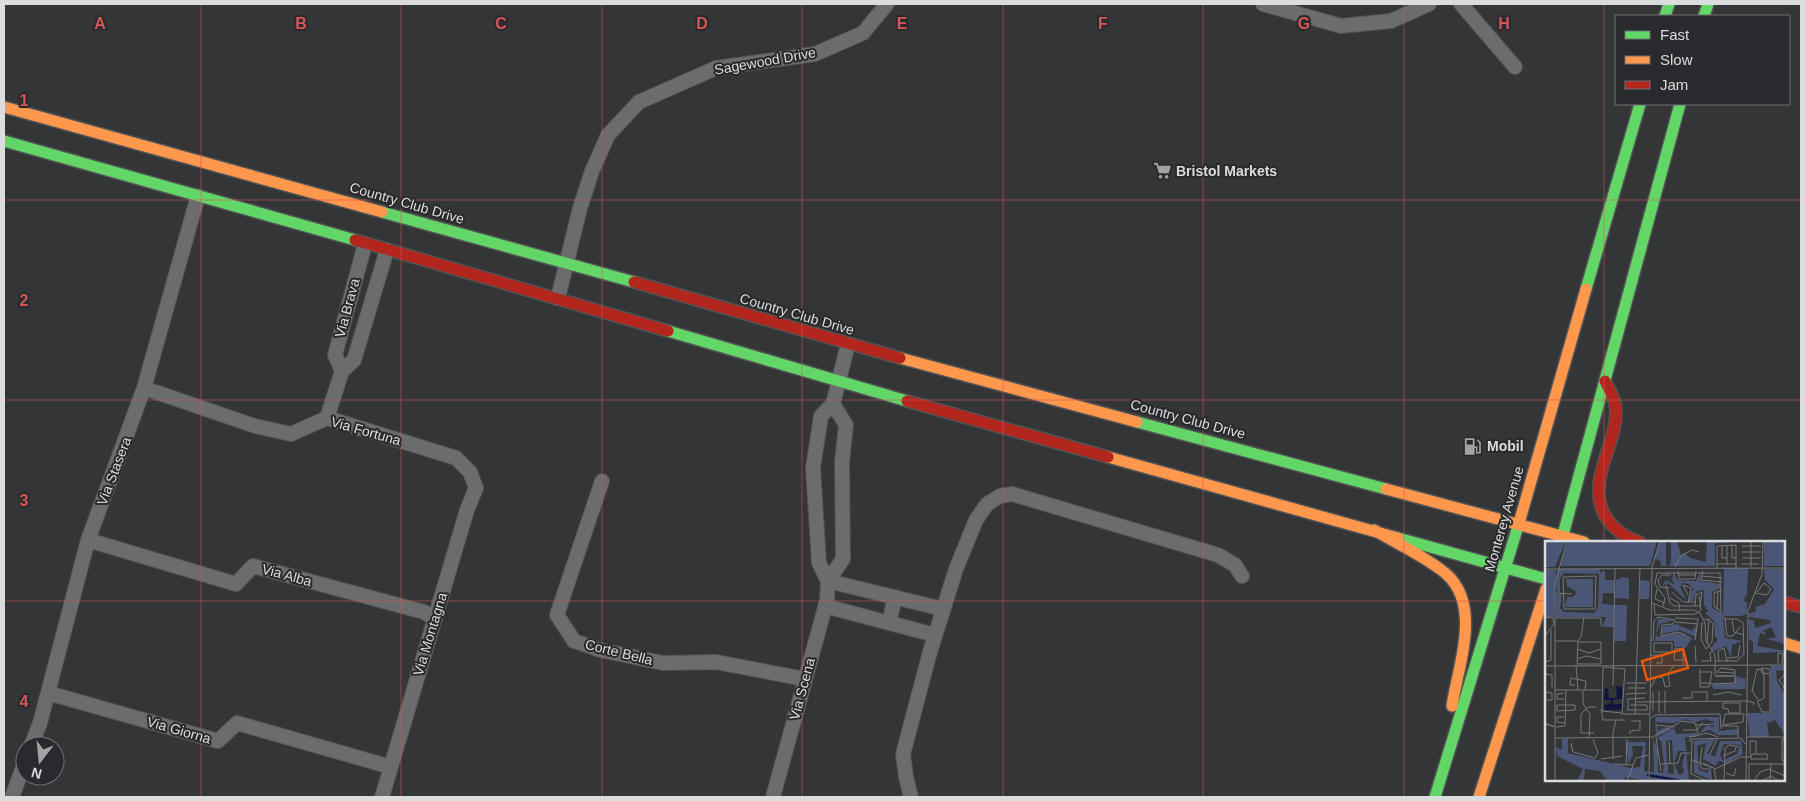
<svg xmlns="http://www.w3.org/2000/svg" width="1805" height="801" font-family="Helvetica,sans-serif">
<style>
.lines{fill:none;stroke-linecap:round;stroke-linejoin:round}
.street-casing{stroke:#525354;stroke-width:16}
.fast-casing{stroke:#525354;stroke-width:14}
.slow-casing{stroke:#525354;stroke-width:14}
.jam-casing{stroke:#525354;stroke-width:14}
.street{stroke:#6b6c6d;stroke-width:14}
.fast{stroke:#63d668;stroke-width:11}
.slow{stroke:#ff974d;stroke-width:11}
.jam{stroke:#b3261e;stroke-width:11}
.grid{fill:none;stroke:#d75556;stroke-width:1;stroke-opacity:0.55}
.labels{text-anchor:middle;dominant-baseline:central;stroke-width:4;stroke-linejoin:round;paint-order:stroke}
.street-label{font-size:14px;fill:#dbdcde;stroke:#292a2d}
.poi-label{font-size:14px;font-weight:bold;fill:#dbdcde;stroke:#292a2d;text-anchor:start}
.inset-river{fill:none;stroke:#101540;stroke-width:2.5}
.inset-road{fill:none;stroke:#777879;stroke-width:1}
.view{fill:#e8590c;fill-opacity:0.15;stroke:#e8590c;stroke-width:2.5}
.inset-edge{fill:none;stroke:#dbdcde;stroke-width:2.5}
.grid-label{font-size:16px;text-anchor:middle;font-weight:bold;fill:#d75556;stroke:#292a2d;stroke-width:4;stroke-linejoin:round;paint-order:stroke}
</style>
<rect width="100%" height="100%" fill="#343536"/>
<g class="lines">
<defs>
<path id="street" d="M1263,4L1341,26L1391,21L1429,4
M1461,4L1515,67
M558,298L580,208L592,171L608,135L639,102L716,68L815,54L863,33L887,4
M342,371L335,355L365,244
M144,388L255,426L291,434L327,418L456,458L470,472L476,488L467,510L382,797
M327,418L342,371L354,360L387,250
M602,481L557,615L574,641L600,650L663,663L716,662L805,679
M88,540L236,584L253,566L424,612L435,619
M828,581L843,559L842,462L846,425L833,404
M828,581L943,609
M825,606L935,635
M889,623L895,597
M48,693L218,741L237,723L391,767
M31,746L40,723L88,540L144,388L198,196
M12,797L25,762
M773,797L827,600L828,581L819,563L813,468L821,416L833,404L848,344
M911,797L906,777L903,754L930,652L956,569L976,520L987,504L1000,496L1012,494L1218,555L1235,565L1242,576"/>
<path id="fast" d="M1665,16L1669,4
M1704,16L1708,4
M4,141L355,240
M382,212L634,282
M1586,289L1640,104
M668,331L907,401
M1137,422L1386,489
M1398,538L1546,579
M1561,542L1680,104
M1435,797L1519,523"/>
<path id="slow" d="M4,107L382,212
M900,358L1137,422
M1108,457L1398,538
M1386,489L1584,542
M1519,523L1586,289
M1374,530C1396,543 1420,554 1440,569C1485,600 1458,664 1452,706
M1784,643L1801,648
M1479,797L1546,589"/>
<path id="jam" d="M355,240L668,331
M634,282L900,358
M1605,381C1609,390 1616,399 1616,410C1617,445 1587,479 1604,514C1612,528 1624,537 1639,542
M907,401L1108,457
M1784,602L1801,607"/>
</defs>
<use href="#street" class="street-casing"/>
<use href="#fast" class="fast-casing"/>
<use href="#slow" class="slow-casing"/>
<use href="#jam" class="jam-casing"/>
<use href="#street" class="street"/>
<use href="#fast" class="fast"/>
<use href="#slow" class="slow"/>
<use href="#jam" class="jam"/>
</g>
<path class="grid" d="M201,4V797M401,4V797M602,4V797M802,4V797M1003,4V797M1203,4V797M1404,4V797M1604,4V542M4,200H1801M4,400H1801M4,601H1546M1784,601H1801M1604,780V797"/>
<defs>
<symbol id="supermarket-bare" viewBox="-9 -9 18 18"><path d="M-6-5.5h2.5l.6 2H6L4.5 2H-2.5L-4.4-4H-6ZM-1.5 3.2a1.3 1.3 0 1 0 .1 0ZM3 3.2a1.3 1.3 0 1 0 .1 0Z" fill="#a1a2a3" stroke="#292a2d" stroke-width="2.5" paint-order="stroke"/></symbol>
<symbol id="fuel-bare" viewBox="-9 -9 18 18"><path d="M-5.5-6h7V0h2V4h1.3V-2.5L3-4.5l.8-.8L6-3V5H2.5V1h-1V6h-7ZM-4.2-4.7v3.2H.2V-4.7Z" fill="#a1a2a3" stroke="#292a2d" stroke-width="2.5" paint-order="stroke"/></symbol>
</defs>
<g fill-rule="evenodd">
<use href="#supermarket-bare" x="1150" y="158" width="25" height="25"/>
<use href="#fuel-bare" x="1460" y="434" width="25" height="25"/>
</g>
<g class="labels">
<g class="street-label">
<text transform="translate(765 61) rotate(-10)">Sagewood Drive</text>
<text transform="translate(407 203) rotate(16)">Country Club Drive</text>
<text transform="translate(347 308) rotate(-75)">Via Brava</text>
<text transform="translate(797 314) rotate(16)">Country Club Drive</text>
<text transform="translate(1188 419) rotate(15)">Country Club Drive</text>
<text transform="translate(366 431) rotate(16)">Via Fortuna</text>
<text transform="translate(114 471) rotate(-69)">Via Stasera</text>
<text transform="translate(1504 519) rotate(-74)">Monterey Avenue</text>
<text transform="translate(287 575) rotate(15)">Via Alba</text>
<text transform="translate(430 634) rotate(-73)">Via Montagna</text>
<text transform="translate(619 652) rotate(14)">Corte Bella</text>
<text transform="translate(802 689) rotate(-75)">Via Scena</text>
<text transform="translate(179 730) rotate(16)">Via Giorna</text>
</g>
<g class="poi-label">
<text x="1176" y="171">Bristol Markets</text>
<text x="1487" y="446">Mobil</text>
</g>
</g>
<g transform="translate(1545 541)">
<rect width="240" height="240" fill="#343536"/>
<path d="M0,0H21L10,26H0ZM23,0H112L105,25H15ZM115,0H121V25H116L115,19L109,18ZM126,0H132L136,14L140,12L145,17L161,21L162,0L194,2H170V25H123L126,22ZM219,0H240V25H219ZM179,27H203L202,53L198,60L202,61V73L196,75H178ZM0,28L11,29L9,76H0ZM13,28H55V32L60,29V39H69V52H58L57,63L69,64V86H57L61,76H11V53L17,52L15,67L19,71L49,72L53,66L54,33L19,32L15,37V51H12L11,43ZM219,28H240V103L222,98L231,96L226,86L217,91H220V94L215,92L212,105L240,110V122L238,111L208,112V100L204,99V78L209,80L210,87L226,82L225,79L204,76V72L211,71L210,66L220,63L229,48L220,39ZM129,30L132,39L151,40L156,30L155,40L176,43V47L167,51V67L175,71L178,77L180,97L198,100L187,104L186,116L181,105L169,110L166,107L173,98L170,96L169,80L160,72L163,70L159,64V49L152,50L148,60H143L148,48L144,43L138,42L135,46L142,60L123,42L117,45L121,39L130,44L127,38ZM78,36L84,37V58L70,57L71,39ZM21,38H48V66H20L22,56H28L32,51L22,45ZM95,39L105,40L104,58H95ZM70,64H82L81,100H69ZM113,78L128,79L115,83L111,93L113,96L132,92L144,95L147,97L141,107L129,105V100H110ZM131,83L147,90L152,84L151,96L135,89L117,93L118,86ZM226,125H240V129L231,130L232,140L240,154V194L230,179L222,182L224,196H205L202,172H226ZM190,135L201,138L200,148H168L167,143H189ZM110,176H174V190L193,188L192,194H173L165,189L154,192L162,184L169,186V181L160,178L150,181L140,178L129,182L111,181L113,190L120,186L127,188L111,196ZM129,187L131,193L152,192V196H140L144,240L105,239V231H109L108,198L113,209V231L118,232L119,223H123V232L129,233L127,199L121,200L122,222H119L116,200L112,197ZM133,210H141L137,223L139,231L134,234L129,222ZM17,198H23V212L86,227L95,226L98,205H87L88,214L83,223L81,201H101L99,230L104,231L103,240L80,236L79,240H62L55,230L40,228L39,238L32,240L38,228L12,215L11,206L17,209ZM166,198H170L162,212L170,216L175,200H196L198,213L180,223L179,219L192,213L195,204L179,203L175,214L179,221L173,220L171,225L158,218L161,202L152,205L154,229L163,232L164,225H159L158,221L166,225L167,239L149,232V200Z" fill="#4b5677" fill-rule="evenodd"/>
<path d="M71,145L77,146V158L68,159V163H77V169H60L59,164L67,162L65,159H59L60,147L63,148L64,157H72Z" fill="#101540"/>
<path class="inset-river" d="M102,234L137,240"/>
<path class="inset-road" d="M187,4V17H191M177,5V17H182M197,5H216M197,11H216M197,17H216M172,23H191M182,23V5M197,23H214M130,26L137,14L147,9L154,11M206,26V0M172,27V5L191,4V27M0,28L240,27M133,30L134,38H150L151,30M158,30L156,39L177,41M112,32H175M112,32L110,43L120,57L118,65M133,34H151M51,35L50,68H19L18,36ZM157,35L177,37M121,44L125,62L129,65H155L157,51L151,54L150,65M124,47L115,46L113,39L117,34H126M112,48L110,58L120,62M127,51L138,61H150M11,52L27,53M210,52L222,54L226,48L219,42L212,51M143,54L138,44L146,47L143,62M125,57L134,62L135,70M107,62L125,69H148L155,72L160,82L161,100L170,114V134M109,63L110,74L151,73L156,69L154,55M172,68L173,50M175,69L169,66V52L177,49M0,76L8,77L9,83L0,95M11,77H56V85M130,77L153,78L150,99M180,78L182,95H188L195,86M187,78L189,91L199,94M159,79L164,78L168,83L167,101L161,108M130,81L153,83M157,81L156,98L161,108M10,100H32M108,100L109,80L113,76L130,79L128,83L117,84L116,95L133,91L141,94M32,101L36,96L39,76M33,101H56V123H32ZM109,102H127V111H109ZM162,103L164,78M150,105L151,122M32,108L44,112L56,108M106,114H117V122H111M182,117L193,116L195,104M32,118L41,115L56,118M138,119H129L130,107L138,108V124M156,120H166L165,112L168,109M170,120H192L199,113L198,82L192,78H180L176,73L175,32M174,120L173,110L179,107L182,121M0,121L6,119V89M233,123V112L238,113L237,123M31,124L33,149M0,125L240,124M58,126L80,128L77,172L57,170ZM0,128L1,133L7,134V146M155,128V146H164L165,142M212,128L218,129L219,133V157L214,160L207,150ZM155,131H167L165,142H155M171,131L190,132M240,133L234,139L240,148M170,135H190H171M81,142H102M165,143L190,142V129L176,127L172,131M30,144H25L26,137L41,140L40,149M68,145L70,28M106,146L112,135L118,137L120,146L125,145L123,133L129,124M83,147H100M10,149H56M38,150V163L45,173L44,197M0,151L7,152V159H0M81,153L102,152M168,154L183,151L197,154M137,157H147V151H162V160M19,158H12V153L19,152M212,160L217,171H225V128L216,127L217,132L225,133M92,161L203,160L209,162L208,164M178,162H195V172H184L183,168L178,167ZM12,164H30V169L12,170ZM56,168L58,179H80M84,169H102V164H85M83,170V158L100,157M108,170V151M114,172V150M120,172V150M76,173H104M90,173L95,27M180,173H199L198,181L178,184ZM19,176H12V181L20,182M106,177L110,174L175,173L176,188M0,182L10,186L0,183M111,184L130,186M151,184L169,183M176,185H193V196M11,186L20,185L21,149M138,189H152L158,181M49,192H36V173L43,166H51M85,193V190L95,189V180H86M111,196L116,230M202,196H240M10,197L108,196L137,180L150,182L154,195M240,198H237V219L240,220M124,201L125,222M145,201V196L162,192L173,196M26,202L28,211L50,217L53,212L48,198M157,206L155,223L157,228H163M165,213L172,198M178,215L190,210L191,206M56,218L77,215M68,218V191L71,179M147,219L169,227L171,240M70,223L88,224M116,223L133,222L136,212H145M81,224L82,198M170,228L196,216H204L206,215L208,213H222L223,218H206V215L205,212V200H211V213M181,232L189,235L191,227M10,240V42L22,0M82,240L91,217L104,214M104,240L107,26L115,0M162,240L146,233L147,198L196,197L200,203M179,240L180,207L184,204L194,206M201,240L203,70L217,33L218,0M204,240V223H240M209,240L215,231L224,228L240,235M217,240L226,235L234,240M225,240L226,223"/>
<path class="view" d="M138,108L143,127L102,139L97,120Z"/>
<rect width="240" height="240" class="inset-edge"/>
</g>
<g class="grid-label">
<text x="100" y="29">A</text>
<text x="301" y="29">B</text>
<text x="501" y="29">C</text>
<text x="702" y="29">D</text>
<text x="902" y="29">E</text>
<text x="1103" y="29">F</text>
<text x="1304" y="29">G</text>
<text x="1504" y="29">H</text>
<text x="24" y="106">1</text>
<text x="24" y="306">2</text>
<text x="24" y="506">3</text>
<text x="24" y="707">4</text>
</g>
<rect width="1805" height="801" fill="none" stroke="#dbdcde" stroke-width="10"/>
<rect x="1615" y="15" width="175" height="90" fill="#292a2d" stroke="#707174"/>
<rect x="1625" y="31" width="25" height="8" fill="#63d668" stroke="#707174"/>
<text x="1660" y="40" font-size="15" fill="#dbdcde">Fast</text>
<rect x="1625" y="56" width="25" height="8" fill="#ff974d" stroke="#707174"/>
<text x="1660" y="65" font-size="15" fill="#dbdcde">Slow</text>
<rect x="1625" y="81" width="25" height="8" fill="#b3261e" stroke="#707174"/>
<text x="1660" y="90" font-size="15" fill="#dbdcde">Jam</text>
<g transform="translate(40 761) rotate(196)"><circle r="24" fill="#292a2d" stroke="#707174"/>
<path d="M0-4L9 19L0 12L-9 19Z" fill="#a1a2a3"/>
<text y="-8" font-size="14" font-weight="bold" text-anchor="middle" fill="#dbdcde">N</text>
</g>
</svg>
